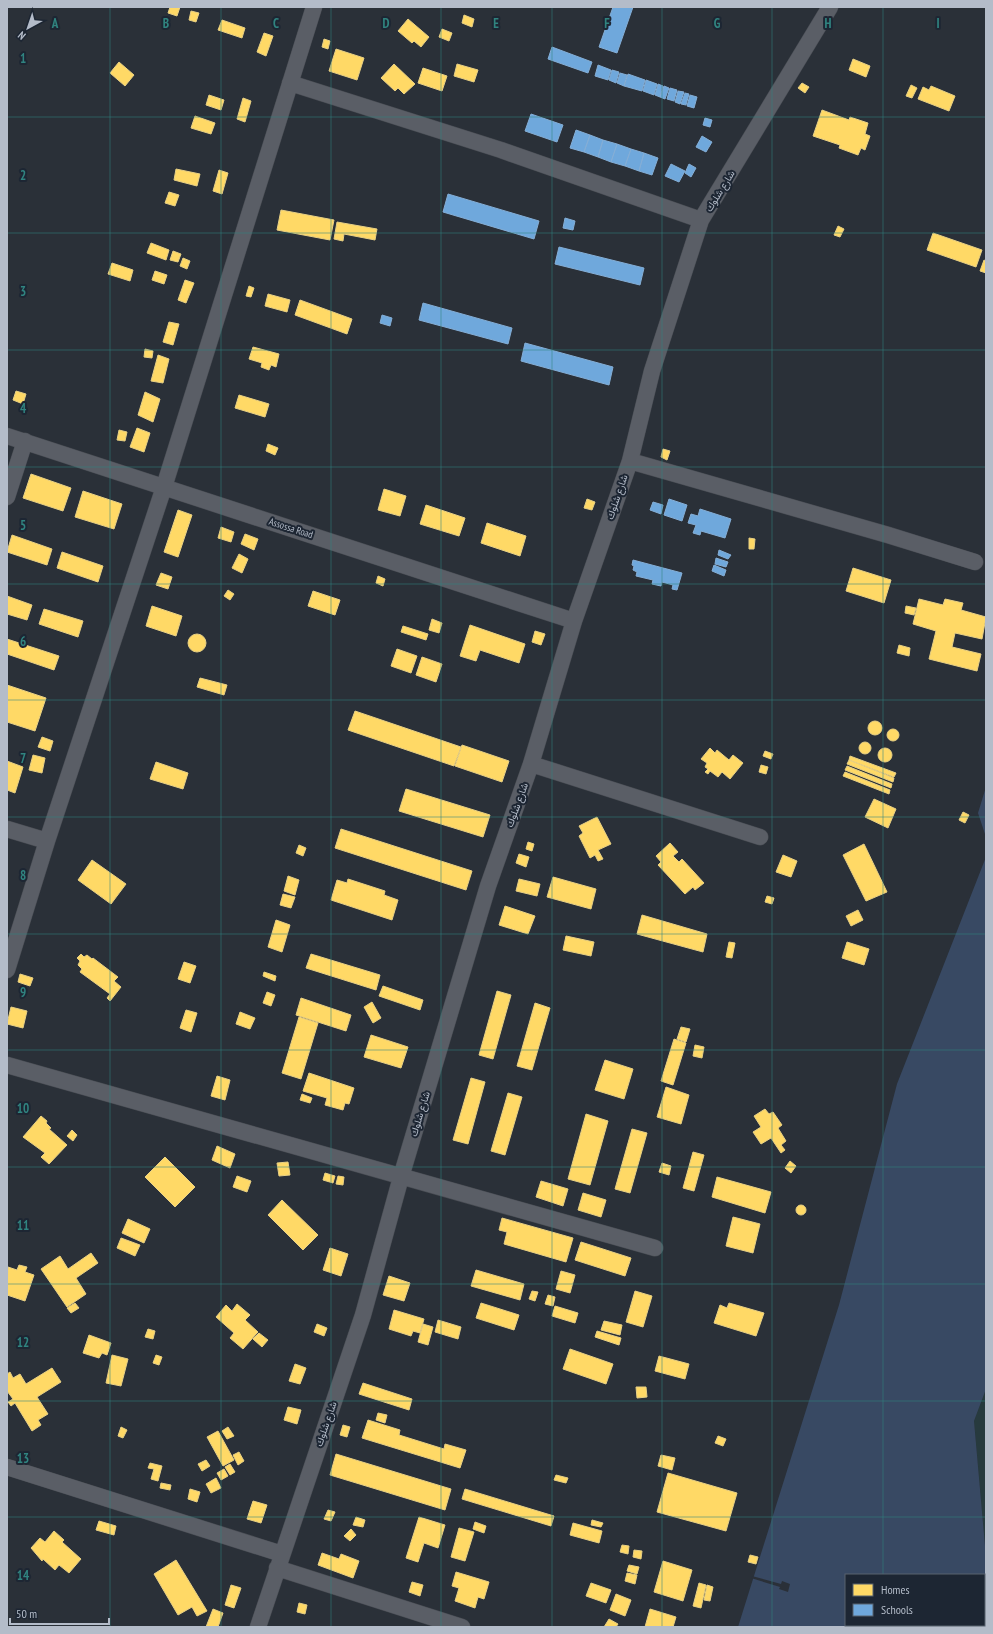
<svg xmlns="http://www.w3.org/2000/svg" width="993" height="1634" font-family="'PT Sans Narrow',Vazirmatn,sans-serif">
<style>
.green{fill:#273a3e}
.water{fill:#384963;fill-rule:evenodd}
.pier{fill:#2a3038}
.homes{fill:#ffd966;stroke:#e8d084}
.schools{fill:#6fa8dc;stroke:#84aed6}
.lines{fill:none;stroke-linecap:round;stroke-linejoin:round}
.minor-casing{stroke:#484c53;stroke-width:17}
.minor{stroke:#5a5e66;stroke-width:16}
.grid{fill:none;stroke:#308480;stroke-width:1;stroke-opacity:0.55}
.labels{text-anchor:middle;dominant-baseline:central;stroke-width:4;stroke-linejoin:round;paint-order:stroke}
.street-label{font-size:10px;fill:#b4bcc9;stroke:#1d2633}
.grid-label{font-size:13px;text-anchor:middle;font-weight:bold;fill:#308480;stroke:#1d2633;stroke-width:4;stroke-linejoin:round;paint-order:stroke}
</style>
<rect width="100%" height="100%" fill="#2a3038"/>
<path class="green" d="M986,1389V1557L974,1421Z"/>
<path class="water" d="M986,787V837L978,813Z
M986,857V1389L974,1421L986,1557V1627H738L839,1305L897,1084ZM846,1575H984V1625H846Z"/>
<path class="pier" d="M752,1576L781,1584L782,1581L790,1584L788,1592L779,1589L780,1587L751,1578Z"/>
<path class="homes" d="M170,7H180L177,16L168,13Z
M191,11L199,13L196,22L189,20Z
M464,15L474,19L472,27L462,23Z
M408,19L429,37L421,47L414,41L412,43L398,31Z
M222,20L245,28L242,38L218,30Z
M442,29L452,33L449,41L439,37Z
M264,33L273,36L266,56L257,52Z
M324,39L330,41L328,49L322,47Z
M336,49L364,58L357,80L329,71Z
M853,59L870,66L866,77L849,70Z
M119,62L134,75L125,86L110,73Z
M394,64L415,84L404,94L398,88L395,91L381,78Z
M457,64L478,70L474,82L454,76Z
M423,68L447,76L442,91L418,83Z
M802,83L809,87L805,93L798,88Z
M911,85L917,88L912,98L906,96Z
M931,86L955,96L949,111L918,99L923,87L929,90Z
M209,95L224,100L221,110L206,105Z
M243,98L251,101L245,122L237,119Z
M822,110L849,120L850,117L868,123L865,134L870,136L865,150L861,148L858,155L839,148L840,145L813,136Z
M195,116L215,123L211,134L191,128Z
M176,169L200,174L197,186L174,180Z
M219,170L228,173L222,194L213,191Z
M169,192L179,195L175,206L165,203Z
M281,210L334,220L330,240L277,230Z
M337,222L377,229L375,240L344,234L343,241L334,239Z
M838,226L844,229L840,237L834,235Z
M933,233L982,250L976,267L927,250Z
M151,243L169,250L166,260L147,253Z
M173,251L181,254L178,262L170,260Z
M183,258L190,261L187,269L180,266Z
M984,260L986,261V273L980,271Z
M112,263L133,270L130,281L108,274Z
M155,271L167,275L164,284L152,280Z
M185,280L194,283L186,303L178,300Z
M249,286L254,288L251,297L246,296Z
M268,294L290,300L287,312L265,306Z
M300,300L352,319L347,334L295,315Z
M169,322L179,324L173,345L163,342Z
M253,347L279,354L276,367L271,365L269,370L261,367L262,363L249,359Z
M145,349L153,351L152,358L144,357Z
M158,355L169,359L163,383L151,381Z
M16,391L26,394L23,404L13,400Z
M145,392L160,399L153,422L138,415Z
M239,395L269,404L265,417L235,408Z
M137,428L150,433L144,452L130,447Z
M119,430L127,432L125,441L117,440Z
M268,444L278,448L275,455L266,451Z
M663,449L670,451L667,460L661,457Z
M31,474L71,488L63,511L23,498Z
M384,489L406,496L400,516L378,510Z
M83,491L122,504L114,529L75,517Z
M587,499L595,502L592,510L584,508Z
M426,505L465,518L459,536L420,524Z
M178,510L192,515L178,557L164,552Z
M487,523L526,536L520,556L481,543Z
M221,527L234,532L231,542L218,538Z
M245,534L258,539L254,550L241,544Z
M12,535L52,549L47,565L7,552Z
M749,538L755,539L754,549H749Z
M62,552L103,566L98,582L57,568Z
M239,554L248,559L242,573L232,568Z
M853,568L891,580L884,603L846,591Z
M161,573L172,577L168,589L156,585Z
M378,576L385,579L383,586L376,583Z
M228,590L234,594L230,600L224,596Z
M313,591L340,600L335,615L308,606Z
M7,596L32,605L27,620L7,614Z
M919,599L943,605L945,599L963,603L961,610L986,617L982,639L955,633L952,647L981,654L977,671L929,659L936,631L913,624Z
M152,606L182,616L176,636L146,626Z
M906,606L916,608L914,615L905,613Z
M44,609L83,621L78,637L39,624Z
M432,619L442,623L439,633L429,630Z
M470,625L525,644L519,663L480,650L476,661L460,656Z
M403,626L428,634L426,640L401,632Z
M535,631L545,634L541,645L532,642Z
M188 643a9 9 0 1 1 18 0a9 9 0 1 1-18 0Z
M7,639L59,656L54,670L7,654Z
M899,645L910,648L909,656L897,653Z
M397,649L417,656L411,673L391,666Z
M422,657L442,664L436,682L416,675Z
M200,678L227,685L224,695L197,687Z
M7,685L46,698L35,731L7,722Z
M355,711L461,747L454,766L348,730Z
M868 728a7 7 0 1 1 14 0a7 7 0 1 1-14 0Z
M887 735a6 6 0 1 1 12 0a6 6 0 1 1-12 0Z
M42,737L53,741L50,751L38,747Z
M859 748a6 6 0 1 1 12 0a6 6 0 1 1-12 0Z
M462,745L509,761L502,782L455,766Z
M710,748L715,753L717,750L729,760L733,755L743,763L730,779L722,772L718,777L710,771L708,774L705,772L708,769L705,767L707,763L701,759Z
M878 755a7 7 0 1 1 14 0a7 7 0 1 1-14 0Z
M765,751L773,754L771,759L763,756Z
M33,755L45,758L42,773L29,770Z
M850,756L896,773L894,777L849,760Z
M849,760L894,778L893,782L847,764Z
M7,761L23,767L15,793L7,790Z
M156,762L188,773L183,789L150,779Z
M761,765L768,767L766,774L759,772Z
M847,766L892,784L891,788L845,770Z
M845,772L890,790L889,794L843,776Z
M406,789L490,815L483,837L399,811Z
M874,799L896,809L888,828L865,817Z
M963,812L969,815L965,823L959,820Z
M597,817L611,844L598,850L603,859L598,861L595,855L590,858L579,836L583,833L579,826Z
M341,829L472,871L466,890L335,848Z
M528,842L534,844L532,851L526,849Z
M670,843L678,852L673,856L679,862L682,859L704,883L695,890L693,887L685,894L658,865L661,862L656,856Z
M864,844L887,892L866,901L843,855Z
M299,845L306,848L303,856L296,853Z
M519,854L529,857L526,867L516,863Z
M783,855L797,861L791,877L776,872Z
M92,860L126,884L111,904L78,880Z
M288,876L299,880L295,895L284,891Z
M553,877L596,889L591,909L547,897Z
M348,879L385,891L384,895L398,900L392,920L331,900L337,880L347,883Z
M519,879L540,884L537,896L516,891Z
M283,894L295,897L291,908L280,905Z
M767,896L774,898L772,904L765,902Z
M505,906L535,916L528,934L499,925Z
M858,910L863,920L851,926L846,916Z
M642,915L707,934L703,952L637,934Z
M276,920L290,925L282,952L268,947Z
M566,936L594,942L591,956L563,950Z
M729,942L735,943L732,958L726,957Z
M847,942L869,949L864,965L842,958Z
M81,954L84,957L87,955L92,959L93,958L118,977L114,981L121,987L110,1001L107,998L110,994L80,972L82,969L78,965L80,961L77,958Z
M311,954L380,975L376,990L306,968Z
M184,962L196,966L190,983L178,979Z
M264,972L276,976L275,981L263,976Z
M20,974L33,978L30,986L18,982Z
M383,986L423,1000L420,1010L379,996Z
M497,991L511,995L493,1059L479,1055Z
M267,992L275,995L271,1006L263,1003Z
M301,998L351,1015L346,1031L296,1015Z
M372,1002L381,1018L373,1023L364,1007Z
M535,1003L550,1008L532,1070L517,1066Z
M11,1007L27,1011L23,1028L7,1024Z
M186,1010L197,1013L191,1032L180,1028Z
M240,1012L255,1018L250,1029L236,1024Z
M299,1017L318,1023L301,1079L282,1073Z
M681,1027L690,1029L686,1042L677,1039Z
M371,1035L408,1047L401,1068L364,1057Z
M674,1039L686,1043L673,1085L661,1081Z
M695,1045L704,1047L702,1058L693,1056Z
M605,1060L633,1069L624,1099L595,1090Z
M309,1073L354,1088L349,1104L345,1103L343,1110L325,1105L327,1098L303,1091Z
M217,1076L230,1080L225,1100L211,1096Z
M471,1078L485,1082L468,1144L453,1140Z
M666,1087L689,1095L681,1124L657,1117Z
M508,1093L522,1097L505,1155L491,1151Z
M302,1094L312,1098L310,1103L300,1100Z
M765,1109L769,1114L773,1112L782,1125L778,1128L786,1141L781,1145L785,1150L781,1153L771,1138L761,1144L753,1132L761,1127L754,1116Z
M586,1114L608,1121L590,1185L568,1179Z
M41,1116L47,1121L46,1123L51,1128L49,1129L67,1145L49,1164L41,1157L45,1153L23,1137Z
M632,1129L647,1133L630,1193L615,1189Z
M72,1130L77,1135L73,1141L67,1136Z
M217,1146L235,1154L230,1168L212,1160Z
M693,1152L704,1155L694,1191L683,1188Z
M165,1157L195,1187L175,1207L145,1177Z
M790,1161L796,1166L791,1173L785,1168Z
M288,1162L290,1175L279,1176L277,1163Z
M662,1163L671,1166L669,1175L659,1172Z
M325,1173L335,1176L333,1183L323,1180Z
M237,1176L251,1181L247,1192L233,1187Z
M338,1176L344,1177L343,1185L336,1184Z
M717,1177L771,1192L765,1213L712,1197Z
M541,1181L568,1189L563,1206L536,1197Z
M583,1193L606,1200L601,1217L578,1210Z
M282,1200L318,1235L303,1250L268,1215Z
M796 1210a5 5 0 1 1 10 0a5 5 0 1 1-10 0Z
M733,1217L760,1224L753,1253L726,1246Z
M502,1218L573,1238L566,1262L504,1244L507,1232L499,1230Z
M128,1219L150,1229L144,1243L122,1233Z
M121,1238L140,1245L135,1256L117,1248Z
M581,1242L631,1258L625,1276L575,1260Z
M330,1248L348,1254L341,1276L323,1270Z
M91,1253L98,1263L76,1278L86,1294L67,1307L41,1269L60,1256L68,1269Z
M19,1265L27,1267L25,1272L34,1275L25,1301L7,1295L8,1267L17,1270Z
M476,1270L524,1284L520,1300L471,1286Z
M561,1271L575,1275L570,1293L556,1289Z
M389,1276L410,1283L404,1301L383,1295Z
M532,1291L538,1292L535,1301L529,1299Z
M635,1291L652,1296L643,1327L626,1322Z
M548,1295L555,1297L553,1306L545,1304Z
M75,1303L79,1308L71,1313L67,1308Z
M481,1303L519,1315L514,1330L476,1318Z
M729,1303L764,1313L756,1336L714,1323L720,1305L727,1308Z
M237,1304L250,1315L245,1320L258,1332L243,1349L230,1338L234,1333L216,1317L226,1305L232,1311Z
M555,1306L578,1313L575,1323L552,1316Z
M394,1310L424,1319L420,1333L413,1331L411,1336L389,1329Z
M438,1320L461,1327L458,1339L435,1332Z
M604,1321L622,1325L620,1335L601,1330Z
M317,1324L327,1328L324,1336L314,1332Z
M423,1324L433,1327L428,1345L418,1342Z
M148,1329L155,1331L153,1339L145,1337Z
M597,1331L621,1338L619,1345L595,1337Z
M259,1333L268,1340L262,1347L253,1339Z
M89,1335L111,1343L107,1355L102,1353L99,1358L83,1353Z
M570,1349L613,1364L606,1384L563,1369Z
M112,1355L128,1359L121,1386L106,1383Z
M156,1355L162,1357L159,1365L153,1363Z
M659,1356L689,1364L685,1379L655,1371Z
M295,1364L306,1368L300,1384L289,1381Z
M52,1368L61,1382L37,1397L48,1414L38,1420L41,1425L32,1431L15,1403L11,1406L8,1402L13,1399L7,1391V1374L10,1372L13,1378L20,1374L26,1384Z
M363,1383L412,1399L409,1410L359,1394Z
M636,1387H646L647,1397L637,1398Z
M288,1407L301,1410L297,1424L284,1420Z
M378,1413L387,1415L385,1423L376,1420Z
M368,1420L400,1430L399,1435L444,1449L445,1444L466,1450L460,1468L362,1438Z
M343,1425L350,1427L347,1437L340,1435Z
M121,1427L127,1430L123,1438L118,1436Z
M228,1427L234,1436L227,1439L222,1431Z
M218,1431L234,1460L223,1466L207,1437Z
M718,1436L726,1439L723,1446L715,1443Z
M239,1452L244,1461L238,1465L233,1455Z
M336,1454L451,1489L445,1510L330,1475Z
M661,1455L675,1458L672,1470L658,1466Z
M206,1460L210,1466L202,1471L198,1464Z
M150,1463L162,1466L158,1481L151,1479L154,1469L148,1468Z
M230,1464L235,1472L230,1475L225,1467Z
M224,1469L228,1476L221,1480L217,1473Z
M668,1473L737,1493L726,1531L657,1512Z
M556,1475L568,1478L566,1483L554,1480Z
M216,1478L221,1488L211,1493L206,1484Z
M161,1483L171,1485L170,1490L160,1488Z
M190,1489L200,1492L197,1502L188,1499Z
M465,1489L554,1516L551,1526L462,1499Z
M253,1501L267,1505L261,1523L247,1519Z
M328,1510L335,1512L331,1521L324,1519Z
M356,1517L365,1520L363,1527L353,1525Z
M419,1517L445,1525L438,1548L424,1543L418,1562L406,1558Z
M592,1520L603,1523L601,1527L591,1525Z
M99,1521L116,1526L114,1535L96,1530Z
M475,1522L486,1526L484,1533L473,1529Z
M573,1523L602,1531L599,1543L570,1535Z
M459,1528L474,1532L465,1561L451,1557Z
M351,1529L356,1535L350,1541L344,1536Z
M54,1531L64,1540L62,1542L81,1559L69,1573L59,1565L55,1570L43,1559L42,1561L31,1548L40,1538L45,1542Z
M622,1545L629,1546L628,1554L620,1552Z
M634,1550L642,1551L641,1559L633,1557Z
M322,1553L339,1559L341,1554L359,1561L353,1578L318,1565Z
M750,1555L758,1557L756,1564L748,1562Z
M176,1560L207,1611L197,1616L192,1607L178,1615L154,1574Z
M663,1561L692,1570L683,1601L654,1592Z
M629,1565L639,1567L637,1574L627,1571Z
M456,1572L489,1582L484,1599L478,1597L475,1608L455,1601L459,1588L452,1586Z
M627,1573L637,1575L635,1584L625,1581Z
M412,1582L423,1585L420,1596L409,1592Z
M591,1583L611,1590L606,1603L586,1596Z
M699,1583L706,1585L701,1608L693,1606Z
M231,1585L241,1588L234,1608L225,1605Z
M707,1585L713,1587L710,1601L704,1600Z
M616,1594L631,1600L625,1616L610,1610Z
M299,1603L307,1605L305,1614L297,1612Z
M213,1609L223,1613L218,1627H206Z
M650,1609L676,1617L673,1627H645Z
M609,1619L618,1624L616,1627H604Z"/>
<path class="schools" d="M613,7H633L617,53L599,47Z
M552,47L592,62L588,73L548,59Z
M598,65L611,70L608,80L595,76Z
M612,70L619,72L616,83L609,80Z
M620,73L627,75L624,86L617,83Z
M628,74L645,80L642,91L624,86Z
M646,80L657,84L654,95L643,91Z
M658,84L663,86L660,97L655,95Z
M664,86L669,88L665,99L660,97Z
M670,88L677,90L674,101L667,99Z
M678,91L684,92L680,104L675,102Z
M685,93L689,94L686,105L681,104Z
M690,95L697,97L694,108L687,106Z
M531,114L563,125L557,142L525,131Z
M705,118L712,120L710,127L703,125Z
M576,130L590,135L584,152L570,148Z
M590,135L603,140L598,157L584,152Z
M702,136L712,142L706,152L696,147Z
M603,140L617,144L611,162L598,157Z
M617,144L631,149L625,166L611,162Z
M631,149L644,153L639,171L625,166Z
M644,153L658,158L652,175L639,171Z
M671,164L685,171L679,182L665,176Z
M689,164L696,168L691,177L685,173Z
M448,194L539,221L534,239L443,212Z
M565,218L575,221L573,230L563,228Z
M559,247L644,268L640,285L555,264Z
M423,303L512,328L508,344L419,320Z
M382,315L392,318L390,326L380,323Z
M525,343L613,367L609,385L521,361Z
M669,499L687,505L682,521L664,515Z
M653,502L663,505L661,514L650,510Z
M700,509L731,519L725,538L701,531L700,535L693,533L696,525L688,523L691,514L698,516Z
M719,550L731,555L728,559L718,555Z
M716,558L728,562L726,567L715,564Z
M633,560L682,573L677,590L672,589L673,585L662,582L661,586L652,584L653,580L636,576L637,572L633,570L634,566L632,565Z
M714,565L726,570L724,576L712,571Z"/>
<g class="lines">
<defs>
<path id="minor" d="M290,83L501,150L701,220
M7,436L574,621
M630,461L888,535L975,562
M7,497L25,441
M531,764L760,837
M7,829L47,841
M7,970L47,841L164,487L314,7
M7,1065L655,1248
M7,1467L282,1554
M277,1568L462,1627
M258,1627L363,1315L401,1177L488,886L531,764L574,621L630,461L652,371L701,220L830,7"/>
</defs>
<use href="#minor" class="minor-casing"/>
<use href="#minor" class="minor"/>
</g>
<path class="grid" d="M110,7V1627M221,7V1627M331,7V1627M441,7V1627M552,7V1627M662,7V1627M772,7V1627M883,7V1575M7,117H986M7,233H986M7,350H986M7,467H986M7,584H986M7,700H986M7,817H986M7,934H986M7,1050H986M7,1167H986M7,1284H986M7,1401H986M7,1517H986M883,1625V1627"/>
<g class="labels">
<g class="street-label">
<text transform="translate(720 191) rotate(-58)">شارع شلوك</text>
<text transform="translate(617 497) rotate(-71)">شارع شلوك</text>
<text transform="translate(291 528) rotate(18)">Assossa Road</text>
<text transform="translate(517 805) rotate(-70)">شارع شلوك</text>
<text transform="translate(420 1114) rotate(-73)">شارع شلوك</text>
<text transform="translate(326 1424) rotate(-71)">شارع شلوك</text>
</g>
</g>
<g class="grid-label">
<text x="55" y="28">A</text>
<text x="166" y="28">B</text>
<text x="276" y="28">C</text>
<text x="386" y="28">D</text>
<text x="496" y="28">E</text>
<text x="607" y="28">F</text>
<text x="717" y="28">G</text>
<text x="828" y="28">H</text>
<text x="938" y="28">I</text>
<text x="23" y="63">1</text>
<text x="23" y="180">2</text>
<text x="23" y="296">3</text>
<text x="23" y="413">4</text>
<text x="23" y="530">5</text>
<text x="23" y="646">6</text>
<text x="23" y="763">7</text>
<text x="23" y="880">8</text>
<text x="23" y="997">9</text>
<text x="23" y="1113">10</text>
<text x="23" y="1230">11</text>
<text x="23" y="1347">12</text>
<text x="23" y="1463">13</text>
<text x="23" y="1580">14</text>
</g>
<rect width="993" height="1634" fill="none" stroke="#b4bcc9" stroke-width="16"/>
<rect x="845" y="1574" width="140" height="52" fill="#1d2633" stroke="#59626f"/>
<rect x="853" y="1584" width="20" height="12" fill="#ffd966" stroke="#59626f"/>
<text x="881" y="1594" font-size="12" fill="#b4bcc9">Homes</text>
<rect x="853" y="1604" width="20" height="12" fill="#6fa8dc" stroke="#59626f"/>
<text x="881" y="1614" font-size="12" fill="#b4bcc9">Schools</text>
<g transform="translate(28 28) rotate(220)" stroke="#1d2633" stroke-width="3" paint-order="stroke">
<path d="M0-3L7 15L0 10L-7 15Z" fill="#b4bcc9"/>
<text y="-6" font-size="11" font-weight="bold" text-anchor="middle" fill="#b4bcc9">N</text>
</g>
<path d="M10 1618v6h99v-6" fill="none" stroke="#b4bcc9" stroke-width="2"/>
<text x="16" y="1618" font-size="12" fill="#b4bcc9" stroke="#1d2633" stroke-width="3" paint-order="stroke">50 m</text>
</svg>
